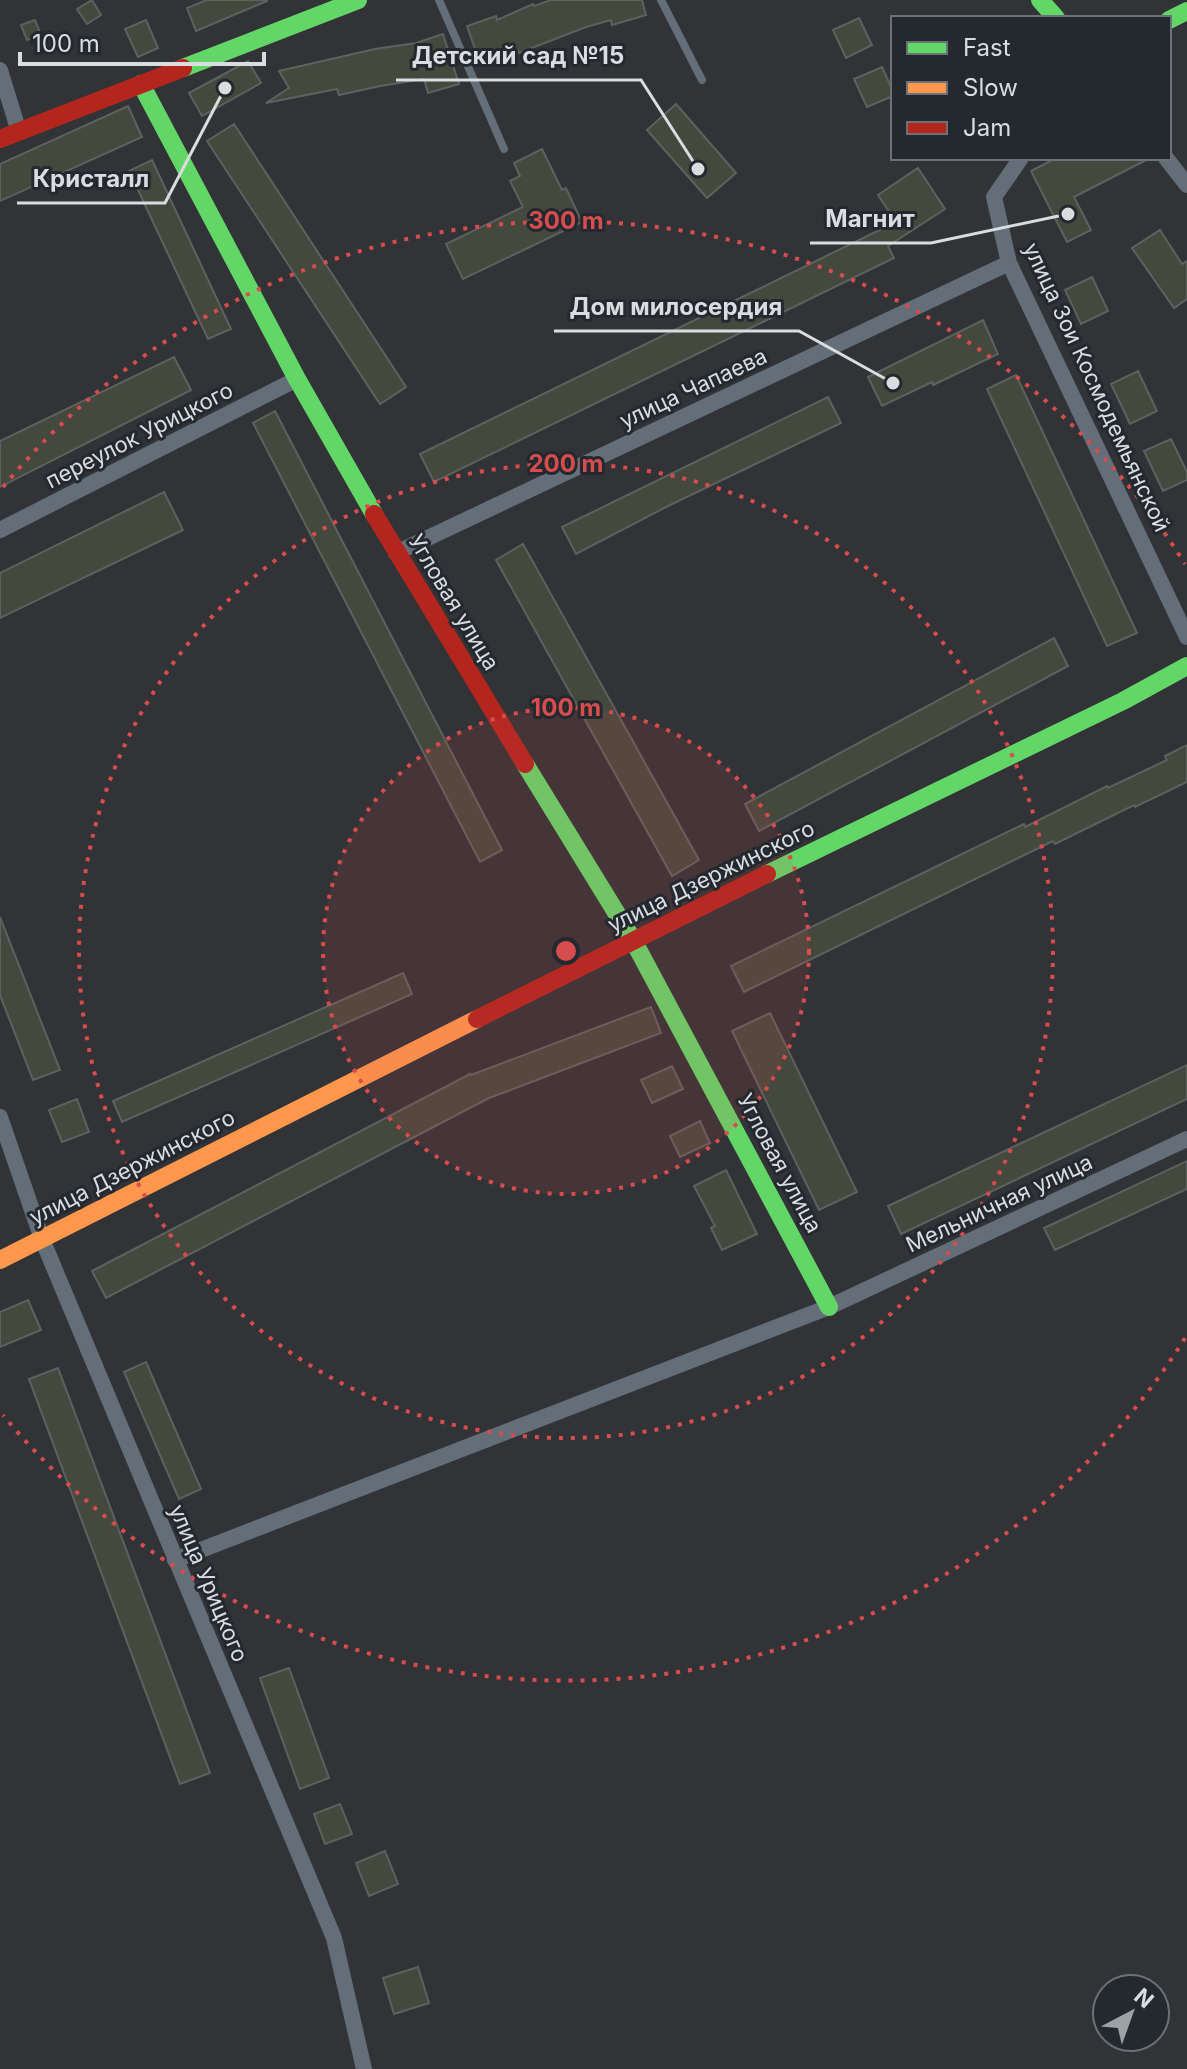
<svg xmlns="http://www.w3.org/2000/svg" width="1187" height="2069" font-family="Inter,sans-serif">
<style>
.building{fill:#45483d;stroke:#5f6060;stroke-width:2}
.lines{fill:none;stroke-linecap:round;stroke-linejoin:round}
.lane{stroke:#636e79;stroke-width:8}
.street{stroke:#636e79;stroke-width:16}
.fast{stroke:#63d668;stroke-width:18}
.slow{stroke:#ff974d;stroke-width:18}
.jam{stroke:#b3261e;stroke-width:18}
.ring{fill:none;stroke:#d74c4d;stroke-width:4;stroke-dasharray:4 8}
.labels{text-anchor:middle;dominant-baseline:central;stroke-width:6;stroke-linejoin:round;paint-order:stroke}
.street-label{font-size:22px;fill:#d9dde0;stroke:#24292f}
.centre{fill:#d74c4d;stroke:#24292f;stroke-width:4}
.ring-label{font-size:24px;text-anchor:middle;font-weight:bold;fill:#d74c4d;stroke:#24292f;stroke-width:6;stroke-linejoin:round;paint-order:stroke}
.leader{fill:none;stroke:#d9dde0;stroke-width:3}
.callout-dot{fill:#d9dde0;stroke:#24292f;stroke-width:3}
.callout-label{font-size:24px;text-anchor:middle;font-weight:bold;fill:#d9dde0;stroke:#24292f;stroke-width:6;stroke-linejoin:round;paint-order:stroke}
</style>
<rect width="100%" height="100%" fill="#313336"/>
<path class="building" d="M92,0L101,15L87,24L77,9Z
M207,0H267V1L196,31L187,8Z
M551,0H642L646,15L612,25L611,20L586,27L519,53L518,50L480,63L467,26L496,16L497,20L533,4L534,6Z
M859,18L872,45L846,58L833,30Z
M35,20L41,35L27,40L21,25Z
M146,20L158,48L138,57L125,29Z
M443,34L459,84L428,93L424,79L380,86L339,95L337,89L266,103L289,88L279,71L375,49L416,43Z
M248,61L261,83L202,116L189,93Z
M882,67L893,91V96L867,107L854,79Z
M676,104L736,173L707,198L647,130Z
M128,106L142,137L0,201V164Z
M234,124L406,387L380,404L207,141Z
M542,149L562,190L566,188L582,222L463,279L446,244L523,207L510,181L520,176L514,163Z
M1056,158H1150L1074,197L1091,230L1067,242L1031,171Z
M152,160L231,329L208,339L129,171Z
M918,168L945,209L888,246L894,258L434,482L420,454L896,222L878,195Z
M1160,230L1182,264L1187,261V299L1174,308L1132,248Z
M1092,277L1108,311L1081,324L1065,290Z
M983,320L998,354L933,385L932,382L882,406L868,377Z
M174,357L191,390L0,487V441Z
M1138,371L1157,411L1130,424L1111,384Z
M1016,375L1137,633L1107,646L987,389Z
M828,397L841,423L668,506L576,554L562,527Z
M275,411L502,850L480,862L253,423Z
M1171,439L1187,472V480L1163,491L1144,451Z
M164,492L183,530L0,618V573Z
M523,544L699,860L672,876L496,560Z
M1054,638L1068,666L759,831L745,804Z
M1187,745V782L1135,807L1134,805L1055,844L1053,841L744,992L731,966L1024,824L1025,827L1107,786L1108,788L1167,760L1165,756Z
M0,917L60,1070L33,1080L0,995Z
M403,973L412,994L122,1122L113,1101Z
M651,1007L661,1033L489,1098L106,1298L92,1271L470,1074L471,1075Z
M770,1013L857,1192L819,1210L732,1031Z
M1187,1065V1099L901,1234L888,1206Z
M672,1066L683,1089L652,1103L641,1080Z
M77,1099L89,1132L62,1142L49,1110Z
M700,1121L710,1143L680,1157L670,1136Z
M1187,1161V1189L1055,1250L1044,1228Z
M726,1170L757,1234L722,1250L711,1228L715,1226L694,1186Z
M28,1300L41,1330L0,1347V1312Z
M146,1362L201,1489L179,1499L124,1372Z
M58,1368L210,1773L180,1784L29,1379Z
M289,1668L329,1778L300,1789L260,1678Z
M340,1804L352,1834L325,1844L314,1814Z
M385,1851L398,1884L369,1896L356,1863Z
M418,1967L429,2003L394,2014L383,1978Z"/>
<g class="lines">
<path class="lane" d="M439,0L504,149
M661,0L702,80"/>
<path class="street" d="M0,70L19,132
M1021,158L994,197L1009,263L1187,637
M1166,158L1187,185
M0,530L297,379
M396,553L1009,263
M0,1117L42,1239L334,1938L364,2069
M175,1560L829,1307L1187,1139"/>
<path class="fast" d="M1040,0L1056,18
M1169,20L1187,11
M183,68L358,0
M141,84L297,379L374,514
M525,764L633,940L829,1307
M767,874L1123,701L1187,666"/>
<path class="slow" d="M0,1260L477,1019"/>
<path class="jam" d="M0,139L183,68
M374,514L525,764
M477,1019L767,874"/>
</g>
<circle cx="566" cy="951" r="243" fill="#d74c4d" fill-opacity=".12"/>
<g class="ring">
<circle cx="566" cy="951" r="243"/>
<circle cx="566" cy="951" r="487"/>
<path d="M1185 1338A730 730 0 0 1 3 1415M3 487A730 730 0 0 1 1185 564"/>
</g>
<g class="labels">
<g class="street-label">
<text transform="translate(1097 387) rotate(65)">улица Зои Космодемьянской</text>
<text transform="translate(693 388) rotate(-25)">улица Чапаева</text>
<text transform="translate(139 435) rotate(-27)">переулок Урицкого</text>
<text transform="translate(454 602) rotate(59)">Угловая улица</text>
<text transform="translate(711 876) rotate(-26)">улица Дзержинского</text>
<text transform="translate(780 1163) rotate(62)">Угловая улица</text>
<text transform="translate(132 1167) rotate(-27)">улица Дзержинского</text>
<text transform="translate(999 1203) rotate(-25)">Мельничная улица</text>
<text transform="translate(209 1583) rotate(67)">улица Урицкого</text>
</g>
</g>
<circle cx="566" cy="951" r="12" class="centre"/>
<g class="ring-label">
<text x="566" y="229">300 m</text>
<text x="566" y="472">200 m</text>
<text x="566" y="716">100 m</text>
</g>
<path class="leader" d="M698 169L641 80H396M225 88L165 203H17M1068 214L931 243H810M893 383L799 331H554"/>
<g class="callout-dot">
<circle cx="698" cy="169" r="8"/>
<circle cx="225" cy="88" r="8"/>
<circle cx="1068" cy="214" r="8"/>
<circle cx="893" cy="383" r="8"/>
</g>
<g class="callout-label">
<text x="518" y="64">Детский сад №15</text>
<text x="91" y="187">Кристалл</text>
<text x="870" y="227">Магнит</text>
<text x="676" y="315">Дом милосердия</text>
</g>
<rect x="891" y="16" width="280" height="144" fill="#24292f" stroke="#6c7176" stroke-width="2"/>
<rect x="907" y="42" width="40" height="12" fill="#63d668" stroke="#6c7176" stroke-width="2"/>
<text x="963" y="56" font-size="24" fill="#d9dde0">Fast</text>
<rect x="907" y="82" width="40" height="12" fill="#ff974d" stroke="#6c7176" stroke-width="2"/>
<text x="963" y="96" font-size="24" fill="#d9dde0">Slow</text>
<rect x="907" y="122" width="40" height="12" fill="#b3261e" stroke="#6c7176" stroke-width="2"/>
<text x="963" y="136" font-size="24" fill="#d9dde0">Jam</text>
<g transform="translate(1131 2013) rotate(41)"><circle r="38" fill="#24292f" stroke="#6c7176" stroke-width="2"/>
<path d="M0-6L14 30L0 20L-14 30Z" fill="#9ea2a4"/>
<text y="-12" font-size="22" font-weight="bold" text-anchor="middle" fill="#d9dde0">N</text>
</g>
<path d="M20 52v12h244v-12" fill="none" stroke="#d9dde0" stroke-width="4"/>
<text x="32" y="52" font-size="24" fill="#d9dde0" stroke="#24292f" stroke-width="6" paint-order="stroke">100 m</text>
</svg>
